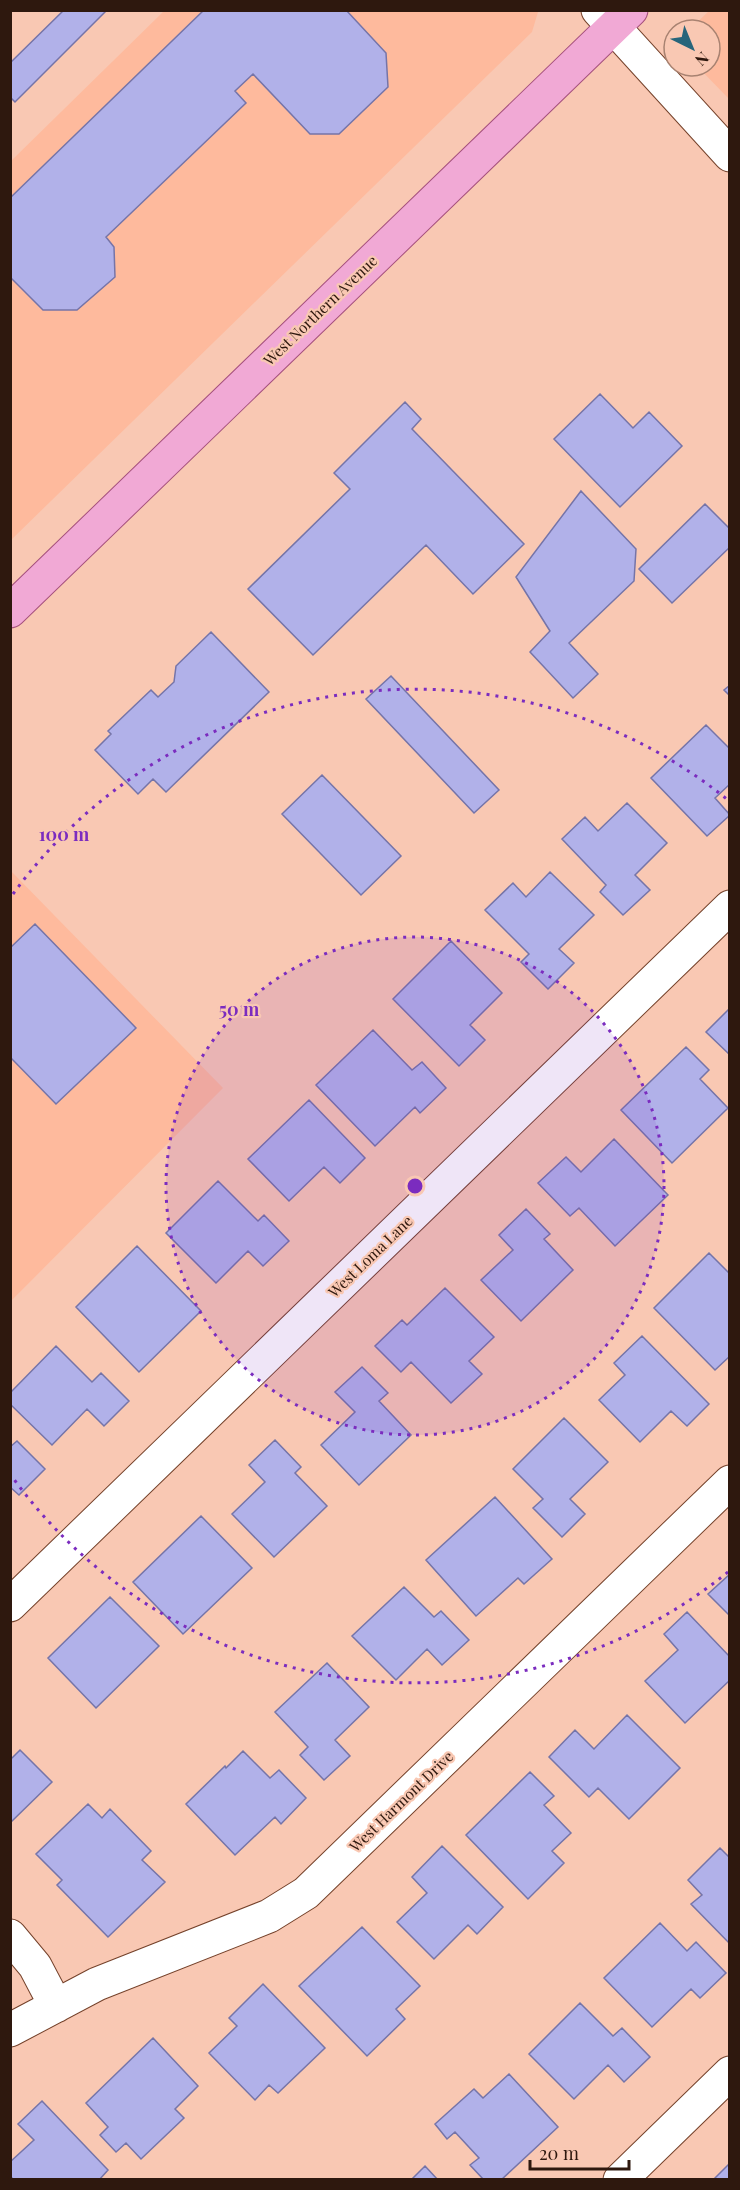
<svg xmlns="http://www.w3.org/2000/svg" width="740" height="2190" font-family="'Playfair Display',serif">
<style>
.built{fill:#feba9d}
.building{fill:#b1b1e9;stroke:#7574a8;stroke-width:1.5}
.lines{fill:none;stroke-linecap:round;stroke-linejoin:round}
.minor-casing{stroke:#75422b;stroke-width:35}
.major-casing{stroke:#a6517d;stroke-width:35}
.minor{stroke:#fff;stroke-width:33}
.major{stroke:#f1a9d5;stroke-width:33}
.ring{fill:none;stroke:#7b2cbf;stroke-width:3;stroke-dasharray:3 6}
.labels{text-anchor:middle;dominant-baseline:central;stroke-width:4.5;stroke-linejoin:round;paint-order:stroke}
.street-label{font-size:15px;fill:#2e180e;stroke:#f9c8b3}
.centre{fill:#7b2cbf;stroke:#f9c8b3;stroke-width:3}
.ring-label{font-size:18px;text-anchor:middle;font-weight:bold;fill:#7b2cbf;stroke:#f9c8b3;stroke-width:4.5;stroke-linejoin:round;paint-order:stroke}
</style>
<rect width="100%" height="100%" fill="#f9c8b3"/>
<path class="built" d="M164,11L538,12L532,32L11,540V161Z
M709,11H729V99L697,66H710V30H689Z
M11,871L223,1088L11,1301Z"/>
<path class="building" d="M64,10H107L15,102L10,97V63Z
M204,10H346L386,53L388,87L339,134H310L253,74L235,91L246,103L106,237L114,247L115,277L77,310H43L10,277V198Z
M600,394L633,428L649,412L682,446L620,507L554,439Z
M405,402L421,419L412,429L524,544L473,594L426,545L313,655L248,589L350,489L334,473Z
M581,491L636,549L634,581L569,643L598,674L573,698L530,652L550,631L516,577Z
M705,504L730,529V547L672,603L639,569Z
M211,632L269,692L166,792L153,779L138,794L95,750L111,734L108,731L151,690L158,697L174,682L176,666Z
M391,676L499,790L474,813L366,699Z
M730,685V696L724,690Z
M706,725L730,749V784L715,798L730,815L707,836L651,778Z
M322,775L401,856L361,895L282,814Z
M627,803L667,843L635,875L650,890L623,915L600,892L606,885L562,839L585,817L598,831Z
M550,872L594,915L559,949L574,963L548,989L521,962L529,954L485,910L513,883L526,897Z
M35,924L136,1028L56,1104L10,1057V948Z
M451,941L502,993L470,1025L485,1040L459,1066L393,999Z
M730,1008V1055L706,1032Z
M373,1030L412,1070L422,1062L446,1088L420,1113L415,1107L375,1146L316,1085Z
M686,1047L709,1070L700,1079L728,1108L672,1163L621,1110Z
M309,1100L365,1158L340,1183L324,1167L289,1201L248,1159Z
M614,1139L668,1195L615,1246L579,1208L570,1216L538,1183L566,1157L581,1172Z
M218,1181L258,1221L264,1215L289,1241L263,1266L248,1251L216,1283L166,1233Z
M526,1209L550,1234L544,1239L573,1270L521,1321L481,1280L513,1250L499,1235Z
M137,1246L201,1311L139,1372L76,1307Z
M709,1253L730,1274V1356L715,1370L654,1308Z
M445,1288L494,1337L469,1361L482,1374L451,1403L411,1362L401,1372L375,1346L402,1320L407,1325Z
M642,1336L709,1404L687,1426L671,1411L640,1442L599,1400L625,1375L614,1363Z
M56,1346L92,1382L101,1373L129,1401L104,1426L87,1409L52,1445L10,1404V1393Z
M362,1367L388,1393L379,1401L411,1435L359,1485L321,1445L355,1412L335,1392Z
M564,1418L608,1462L570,1499L585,1514L562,1537L533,1508L543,1499L513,1469Z
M275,1440L301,1467L295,1473L327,1506L274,1557L232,1514L265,1482L249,1465Z
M17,1441L45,1469L19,1495L10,1487V1447Z
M495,1497L552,1559L524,1584L518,1578L476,1616L426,1560Z
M201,1516L252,1568L183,1634L133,1582Z
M730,1574V1616L708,1594Z
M404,1587L434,1617L441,1611L469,1640L442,1665L427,1649L396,1680L352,1636Z
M110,1597L159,1646L96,1708L48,1658Z
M687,1612L730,1657V1680L685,1723L645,1681L678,1650L664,1634Z
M327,1663L369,1707L335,1740L350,1756L324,1780L300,1755L308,1747L275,1712Z
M627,1715L680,1768L629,1819L598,1788L589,1797L549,1757L575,1730L594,1749Z
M20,1750L52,1782L10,1823V1756L12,1758Z
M243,1751L270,1778L279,1770L306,1798L281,1824L275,1817L235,1855L186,1804L225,1766L226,1768Z
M530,1772L554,1796L544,1805L571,1833L552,1851L564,1863L528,1899L466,1835Z
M88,1804L102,1818L110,1809L151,1851L142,1860L165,1882L108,1937L57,1885L62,1880L36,1854Z
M442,1846L503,1907L477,1934L468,1925L434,1959L397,1922L427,1893L412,1877Z
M720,1848L730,1858V1944L691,1904L702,1895L688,1880Z
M660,1923L687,1951L696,1942L726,1973L700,1998L691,1989L652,2027L604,1978Z
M362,1927L420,1986L396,2009L405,2019L367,2056L299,1986Z
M263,1984L325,2048L278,2093L269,2085L255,2100L209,2053L237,2026L229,2018Z
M580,2003L613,2036L622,2028L650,2057L624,2082L608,2065L574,2099L529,2054Z
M153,2038L198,2086L175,2109L184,2118L141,2159L126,2143L116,2152L100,2135L108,2127L86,2103Z
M509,2074L558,2127L501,2180H484L470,2165L479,2158L455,2132L447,2139L435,2124L474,2089L483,2098Z
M42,2101L108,2170L99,2180H14L10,2176V2162L34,2140L18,2124Z
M730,2163V2180H713Z
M425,2166L438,2180H411Z"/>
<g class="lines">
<defs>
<path id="minor" d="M598,10L730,155
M10,1605L730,907
M10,1936L35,1966L56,2006
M10,2030L97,1984L269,1916L306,1893L730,1482
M620,2180L730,2073"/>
<path id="major" d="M10,611L631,10"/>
</defs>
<use href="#minor" class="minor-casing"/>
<use href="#major" class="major-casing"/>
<use href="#minor" class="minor"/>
<use href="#major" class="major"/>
</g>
<circle cx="415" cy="1186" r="249" fill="#7b2cbf" fill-opacity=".12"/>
<g class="ring">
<circle cx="415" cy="1186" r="249"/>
<path d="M728 1572A497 497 0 0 1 13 1478M13 894A497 497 0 0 1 728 800"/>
</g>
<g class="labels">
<g class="street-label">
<text transform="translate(320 310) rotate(-44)">West Northern Avenue</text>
<text transform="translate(370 1256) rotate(-44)">West Loma Lane</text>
<text transform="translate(401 1801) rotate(-44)">West Harmont Drive</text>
</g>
</g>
<circle cx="415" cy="1186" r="9" class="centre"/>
<g class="ring-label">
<text x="64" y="841">100 m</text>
<text x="239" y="1016">50 m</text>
</g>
<rect width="740" height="2190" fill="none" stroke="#2e180e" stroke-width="24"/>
<g transform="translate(692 48) rotate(137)"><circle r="28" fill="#f9c8b3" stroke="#a88271" stroke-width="1.5"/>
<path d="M0-4.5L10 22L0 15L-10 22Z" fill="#27657b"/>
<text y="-9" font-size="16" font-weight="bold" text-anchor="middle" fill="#2e180e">N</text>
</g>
<path d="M530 2160v9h99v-9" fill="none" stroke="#2e180e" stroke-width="3"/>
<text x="539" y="2160" font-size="18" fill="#2e180e" stroke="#f9c8b3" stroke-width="4.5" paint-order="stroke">20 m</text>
</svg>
